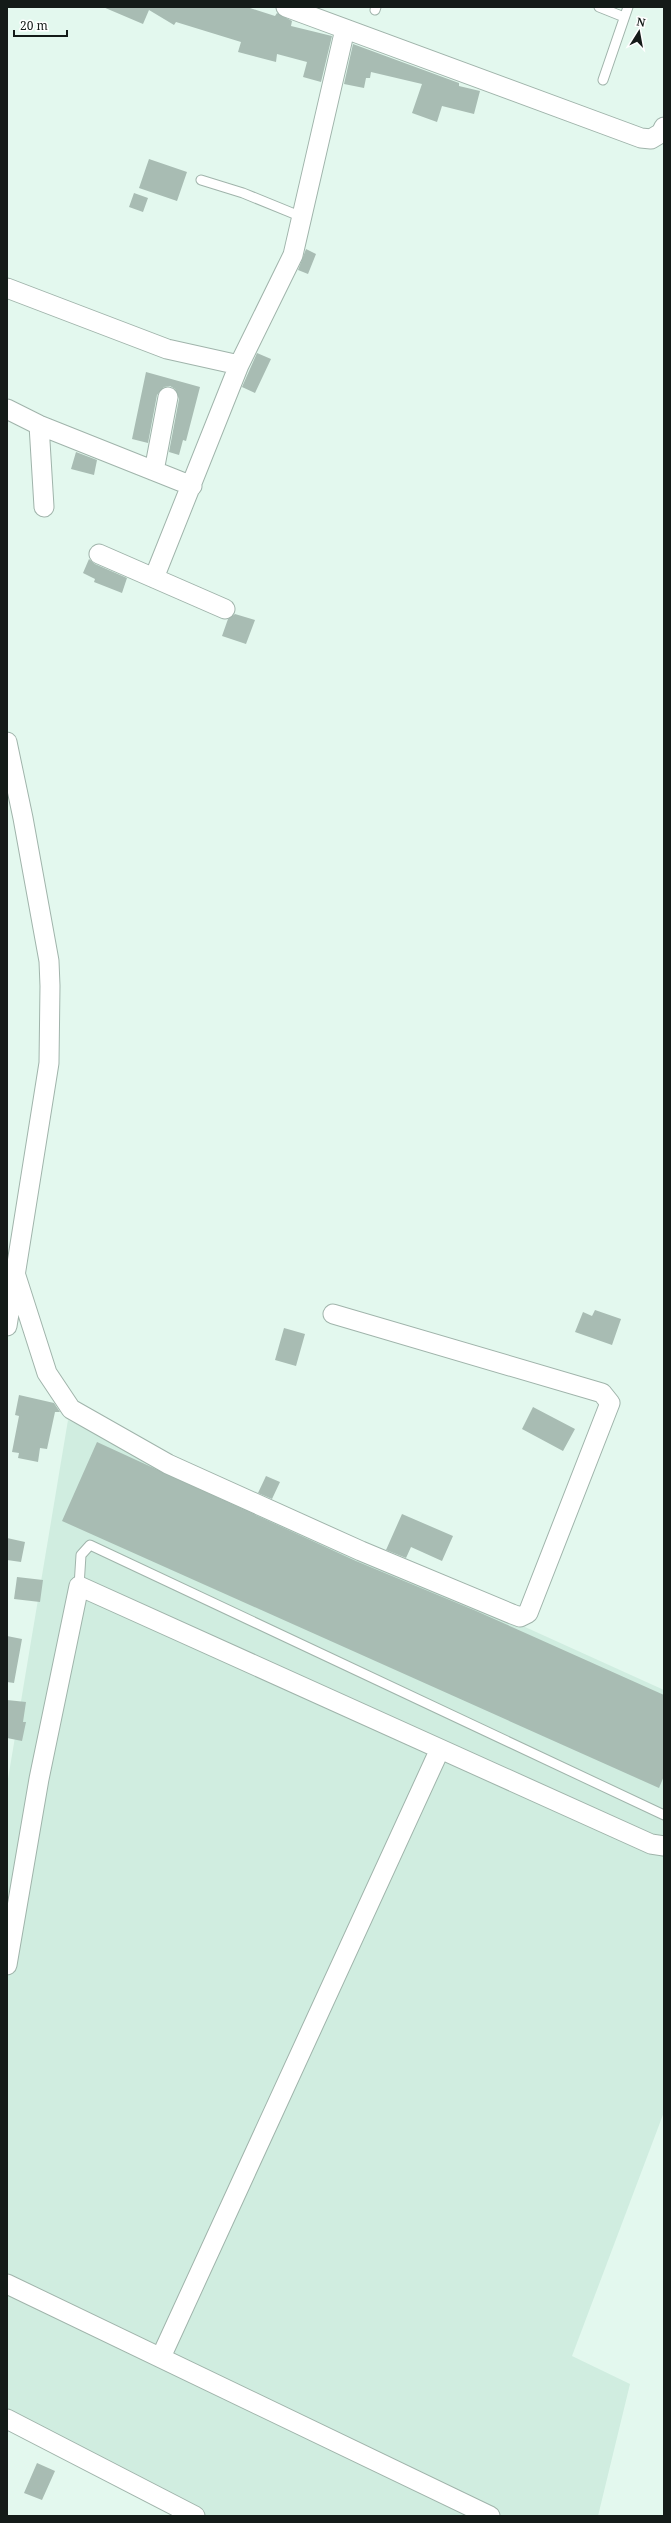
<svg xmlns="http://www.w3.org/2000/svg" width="671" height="2523" font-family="'Noto Serif',serif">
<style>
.built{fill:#d0ede0}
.building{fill:#a8bcb3}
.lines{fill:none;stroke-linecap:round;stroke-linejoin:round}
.service-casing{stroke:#a0b4ab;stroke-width:11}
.minor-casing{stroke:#a0b4ab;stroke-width:21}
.service{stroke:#fff;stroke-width:9}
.minor{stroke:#fff;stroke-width:19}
</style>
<rect width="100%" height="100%" fill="#e3f8ee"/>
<path class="built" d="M68,1420L664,1690V2112L572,2356L630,2384L598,2516H208L7,2414V1785Z"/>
<path class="building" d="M103,7H247L275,16L277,13L292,21L291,26L332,36L321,82L303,77L307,62L277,54L276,62L238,52L241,42L176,22L174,25L149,10L143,24Z
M353,44L459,83V86L480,91L474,114L442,106L437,122L412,113L422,84L371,72L370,78H366L364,88L344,84Z
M149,159L187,172L177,201L139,188Z
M134,193L148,198L143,212L129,207Z
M306,249L316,254L308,274L298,270Z
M257,353L271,359L255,393L242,387Z
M146,372L200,387L186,441L183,440L179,455L169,452L179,399L175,389L170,386L164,387L157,395L148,443L132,439Z
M76,452L97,460L94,475L71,469Z
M89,559L95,564L127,578L122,593L94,582L95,579L83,573Z
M235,614L255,620L246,644L222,636L228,619Z
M595,1310L621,1319L612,1345L575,1332L583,1312L592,1316Z
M284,1328L305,1334L296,1366L275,1360Z
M19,1395L54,1403L60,1412H55L47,1449L40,1448L38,1462L18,1458L19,1453L12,1452L19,1416L15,1415Z
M533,1407L575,1429L563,1451L522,1429Z
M97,1442L356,1561L474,1610L664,1695V1776L659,1788L62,1521Z
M266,1476L280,1482L272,1499L258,1493Z
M402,1514L453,1536L442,1561L411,1547L406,1558L386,1550Z
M7,1538L25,1542L21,1562L7,1560Z
M17,1577L43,1580L40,1602L14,1599Z
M7,1636L22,1639L14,1683L7,1682Z
M7,1700L26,1702L23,1722H26L22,1741L7,1738Z
M37,2463L55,2471L42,2500L24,2493Z"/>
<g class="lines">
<defs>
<path id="service" d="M599,7L624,17
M375,10L376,7
M603,80L628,7
M201,180L243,193L302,217
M79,1586L81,1555L90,1545L664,1815"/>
<path id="minor" d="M286,7L641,138L651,139L661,133L664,127
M7,288L167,349L239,365
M7,409L39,425L192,486
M39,425L44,507
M154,471L168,397
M99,554L225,609
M154,578L239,365L293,255L345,29
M7,742L23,818L49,961L50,986L49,1063L7,1326
M15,1273L47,1373L71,1409L168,1464L361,1551L512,1614L520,1617L528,1613L610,1403L602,1393L333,1314
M7,1965L39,1779L79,1586L651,1844L664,1846
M7,2284L490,2516
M161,2357L440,1749
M7,2419L195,2516"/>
</defs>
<use href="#service" class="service-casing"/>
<use href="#minor" class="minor-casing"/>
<use href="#service" class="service"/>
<use href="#minor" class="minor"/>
</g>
<rect width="671" height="2523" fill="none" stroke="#141b18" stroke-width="16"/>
<g transform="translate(639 32) rotate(11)" stroke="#ffffff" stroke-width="3" paint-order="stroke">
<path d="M0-3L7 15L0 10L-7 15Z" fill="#141b18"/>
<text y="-6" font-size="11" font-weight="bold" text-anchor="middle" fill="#141b18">N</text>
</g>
<path d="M14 30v6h53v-6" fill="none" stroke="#141b18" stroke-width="2"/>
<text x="20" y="30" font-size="12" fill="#141b18" stroke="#ffffff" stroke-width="3" paint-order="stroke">20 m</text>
</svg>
